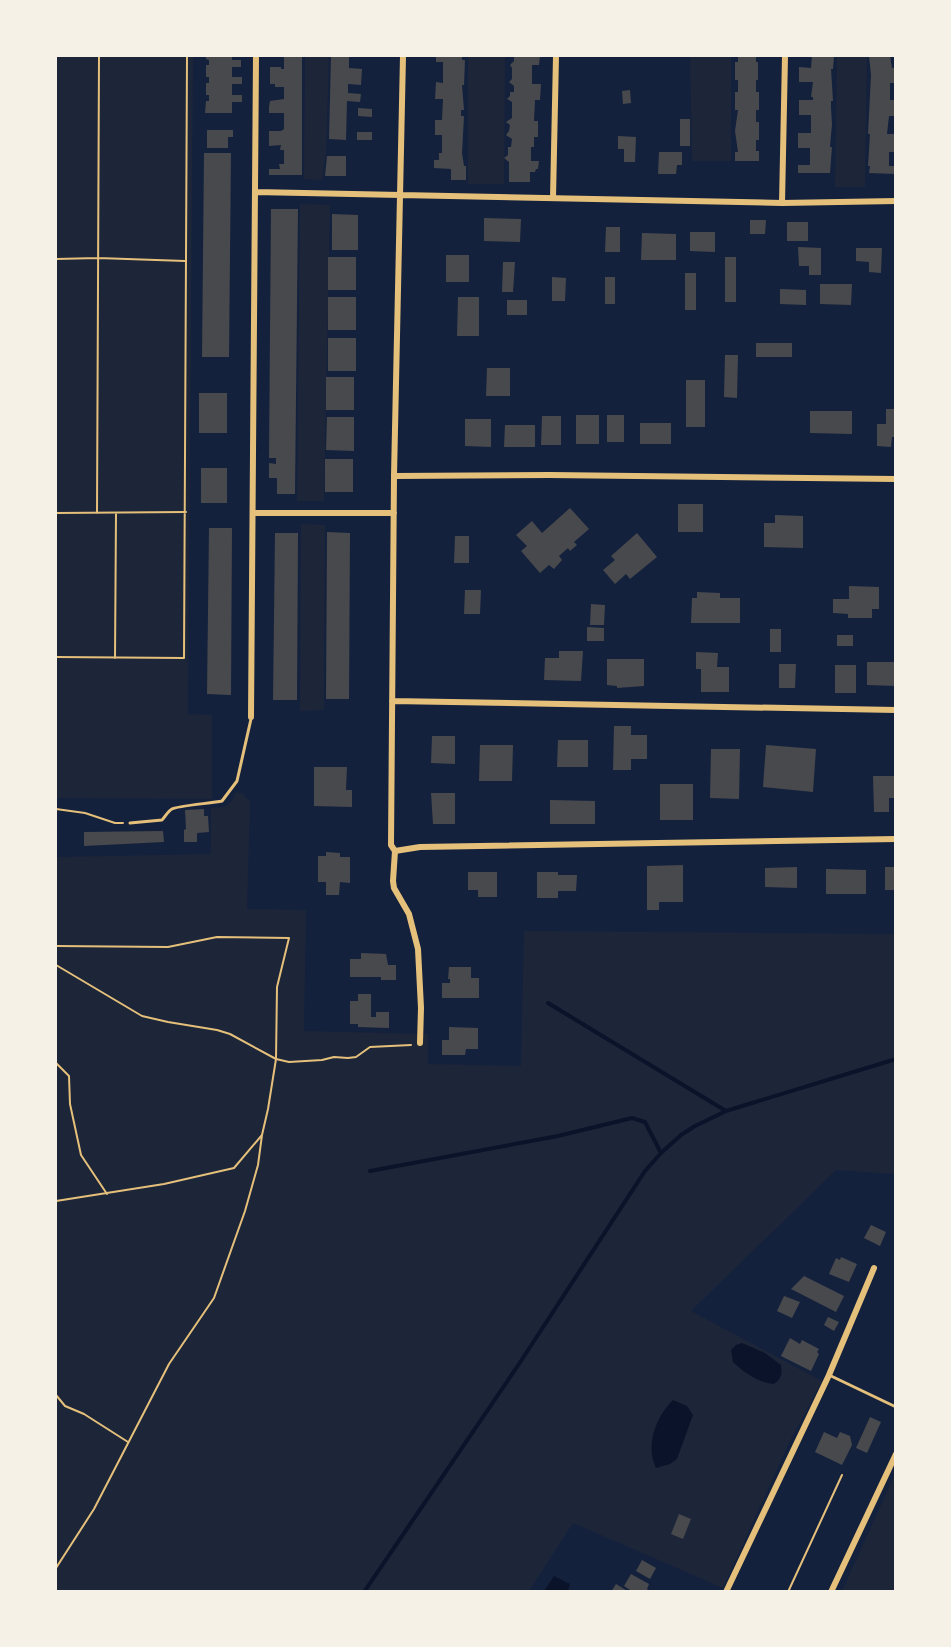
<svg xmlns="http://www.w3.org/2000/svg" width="951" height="1647" font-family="Jost,sans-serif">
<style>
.green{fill:#1d2539}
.water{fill:#0b132b}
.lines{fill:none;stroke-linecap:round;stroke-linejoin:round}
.stream{stroke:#0b132b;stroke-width:4}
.building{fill:#48494c}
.path{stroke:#e5c07b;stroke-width:2}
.service{stroke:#e5c07b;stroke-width:3}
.minor{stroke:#e5c07b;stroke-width:6}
</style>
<rect width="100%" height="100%" fill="#14213d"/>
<path class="green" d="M56,56H193L188,714L212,715V799L56,798Z
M305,56H329L326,153L322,180L304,179Z
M468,56H505L504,184H468Z
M690,56H731V161H692Z
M837,56H867L865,187H835Z
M300,204L330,205L324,501H297Z
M301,524L325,525L324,710L300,711Z
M236,792L243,794L250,802L247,909L306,910L304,1031L428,1034V1064L521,1066L524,931L895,934V1174L836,1170L691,1311L822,1381L788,1445L723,1588L573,1523L529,1591H56V857L211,854V808C226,807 231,806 236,792Z
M895,1474V1591H842Z"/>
<path class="water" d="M742,1343L765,1353L781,1365C782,1374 782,1378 774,1384C757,1382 745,1373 733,1362L731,1350L736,1345Z
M673,1400L687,1406L693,1415L677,1459L670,1464L656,1468C645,1446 656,1416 673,1400Z
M554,1576L570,1584L568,1591H544Z"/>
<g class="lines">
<path class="stream" d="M548,1003L726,1111
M370,1171L558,1136L632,1118L645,1122L661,1153
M364,1592L519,1364L645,1171L661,1153L681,1135L695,1126L726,1111L896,1059"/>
</g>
<path class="building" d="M206,56H232V60H241V67H232V77H242V84H232V95H242V102H232V113H205L206,101H209V95H206V83H209V77H206V65H209V60L206,59Z
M284,56H302V175H269V169H280L279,164H284V150H280L281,145L269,146V131H281L284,129V113H269V107L270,101L284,99V87H275V84H270V67H281V69H284Z
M331,56H349V68L362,69L361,85L348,84V93L361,94L360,102L347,101L346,140L329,139Z
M436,56H462V60H465L464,85H462L464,110H461V116H464L462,153L464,166H466V180H451V169L434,168V160H439V153H442V135H435V120H442L443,99H435L436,82L443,83V62H436Z
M514,56H540L539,65H532V84H541L540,100H535L534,121H538V137H534V147H531V161H539L538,169H536L535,172H530V182H509V162L504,158L508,155V147H511L512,139L506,135L509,131L510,125L506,122L512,118V102L507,99L510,96V92H514V86L509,82L512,79V68L510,65L514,61Z
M738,56H756V62H758V80H756V92H759V110H756V122H759V140H756V151H759V161H735V152H738L735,131L738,110H735V92H738V80H735V62H738Z
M812,56H834L833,69H831L833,101H831V108L832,124L830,147H832L830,173H798V165H810V148H798V133H811V115H799V100H813V97H811L813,82H799V67L811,68Z
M869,56H890L892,68H896V83H890V100H896V116H889L887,134H896V152H889V166H896V174L869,173L870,166H868L870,134H868L871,75Z
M630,90L631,103L623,104L622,91Z
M358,108L372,109V117L358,116Z
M680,119H690V146H680Z
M207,130H233V137H228V148H207Z
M357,132H372V140H357Z
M618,136L636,137L635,162H624V149H618Z
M659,152H682V165H677L676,174H658Z
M204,153H231L229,357H202Z
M327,156H346V176H325Z
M271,209H298L295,494H277V478H269V463L276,464V458H269Z
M332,214L358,215V250H332Z
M484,218L521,219L520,242L484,241Z
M750,220H766L765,234H750Z
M787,222H808V241H787Z
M606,227H620V252H605Z
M690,232H715V252L690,251Z
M642,233L676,234V260H641Z
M798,247L821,248V275H809V266H799Z
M856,248H882L881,273L869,272V262L856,261Z
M446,255H469V282H446Z
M328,257H356V290H328Z
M725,257H736V302H725Z
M503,262H515L513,292H502Z
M685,273H696V310H685Z
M552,277L566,278L565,301H552Z
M605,277H615V304H605Z
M820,284H852L851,305L820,304Z
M780,289L806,290V305L780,304Z
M328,297H356V330H328Z
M458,297H479V336H457Z
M507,300H527V315H507Z
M328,338H356V371H328Z
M756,343H792V357H756Z
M725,355H738L737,398L724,397Z
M487,368H510V396H486Z
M326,377H354V410H326Z
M686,380H705V427H686Z
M199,393H227V433H199Z
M886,409H896V437H892L891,447L877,446V424H886Z
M810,411H852V434L810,433Z
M576,415H599V444H576Z
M607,415H624V442H607Z
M542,416H561V445H541Z
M327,417H354V451L326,450Z
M465,419H491V447L465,446Z
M640,423H671V444H640Z
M505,425H535V447H504Z
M325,459H353V492H325Z
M201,468H227V503H201Z
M678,504H703V532H678Z
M570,508L589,529L574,542L577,545L570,551L568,548L559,556L562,560L554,569L549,565L540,573L521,551L527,546L516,535L532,521L542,533Z
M775,515L803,516V548L764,547V523H775Z
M209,528H232L231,695L207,694Z
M327,532L350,533L349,699H326Z
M275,533H298L297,700H273Z
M637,533L657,557L630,579L626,574L615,584L603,570L615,560L611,556Z
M455,536H469V563H454Z
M849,586L879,587V609H872V618H848V614L833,613V599H849Z
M465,590H481L480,614H464Z
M697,592L720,593V598H740V623H691L692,598H697Z
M591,604L605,605L604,625H590Z
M587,627L604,628V641H587Z
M770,629H781V652H770Z
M837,635H853V646H837Z
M559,651H583L581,681L544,680L545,658H559Z
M696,652L718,653L717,667H729V692H701V669H696Z
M607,659H644V686L617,688V686L607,685Z
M867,662H896V686L867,685Z
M779,664H796L795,688H779Z
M835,665H856V693H835Z
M614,726H631V735H647V759H631V770H613Z
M432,736H455V764L431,763Z
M558,740H588V767H557Z
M480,745H513L512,781H479Z
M766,745L816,749L813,792L763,787Z
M711,749H740L739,799L710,798Z
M314,767H347L346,790H352V807L314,806Z
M873,776H896V798H889V812H874Z
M660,784H693V820H660Z
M431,793H455V824H433Z
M550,800L595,801V824H550Z
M204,809V816H208L209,832L197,833V842H184V830L186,829L185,810Z
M163,831L164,842L84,846V832Z
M326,852L340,853V857H350V883L340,882L339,895H326V882H318V856H326Z
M683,865V902H659V910H647V866Z
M797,867V888L765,887V868Z
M885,867H896V890H885Z
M826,869L866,870V894H826Z
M468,872H497V897H478V890H468Z
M537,872H558V875H577L576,891H558V898H537Z
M361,953L386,954L388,965H396V980H381V977H350V959H361Z
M449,967H471V978H479V998H442V983H450V979H448Z
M358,994H371V1017H376V1012H389V1028L358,1027V1024H350V1001H358Z
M449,1027L478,1028V1049H466L465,1055H442V1040H449Z
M871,1225L886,1232L880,1246L864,1238Z
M841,1257L857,1264L849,1282L829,1274L836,1258L840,1260Z
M804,1276L844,1296L836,1312L791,1289Z
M784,1296L800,1302L792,1318L777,1311Z
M828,1317L839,1322L834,1331L824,1325Z
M790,1338L800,1344L802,1340L819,1349L817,1352L819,1354L811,1371L781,1356Z
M870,1417L881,1422L867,1453L856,1448Z
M824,1432L837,1438L840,1432L850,1436L852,1445L842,1465L815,1452Z
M679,1514L691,1519L683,1539L671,1534Z
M642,1560L656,1568L650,1579L636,1571Z
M631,1574L649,1584L647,1589L650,1592H633L624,1586Z
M616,1584L629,1592H611Z"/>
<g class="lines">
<path class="path" d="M56,259L98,258L185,261
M56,513L186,512
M97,513L99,56
M56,657L184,658L187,56
M115,658L116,513
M56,809L85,813L115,823H123
M56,946L168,947L217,937L289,938L277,987L276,1059L268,1109L262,1135L234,1168L164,1184L56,1201
M56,965L142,1016L168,1022L217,1030L230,1034L276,1059L289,1062L322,1060L334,1057L348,1058L356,1057L370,1047L411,1045
M56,1063L69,1076L70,1104L81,1155L107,1194
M56,1395L65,1406L84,1414L128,1442
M56,1568L94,1509L169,1364L214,1298L245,1211L258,1165L262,1135
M788,1592L842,1475"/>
<path class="service" d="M130,823L162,820C165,817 168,811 172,809C176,806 213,803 222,801L237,781L251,719
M829,1375L896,1407"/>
<path class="minor" d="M255,192L782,203L896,201
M553,198L556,56
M782,203L785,56
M394,476L550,475L896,479
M253,513H394
M392,701L896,710
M251,717L256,56
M395,851L391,845L394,476L403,56
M395,851L420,847L896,839
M395,851L393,881L394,888L409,914L418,949L421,1008L420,1043
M726,1592L829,1375L874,1268
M831,1592L896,1454"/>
</g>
<rect width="951" height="1647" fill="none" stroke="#f6f1e7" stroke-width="114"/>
</svg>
